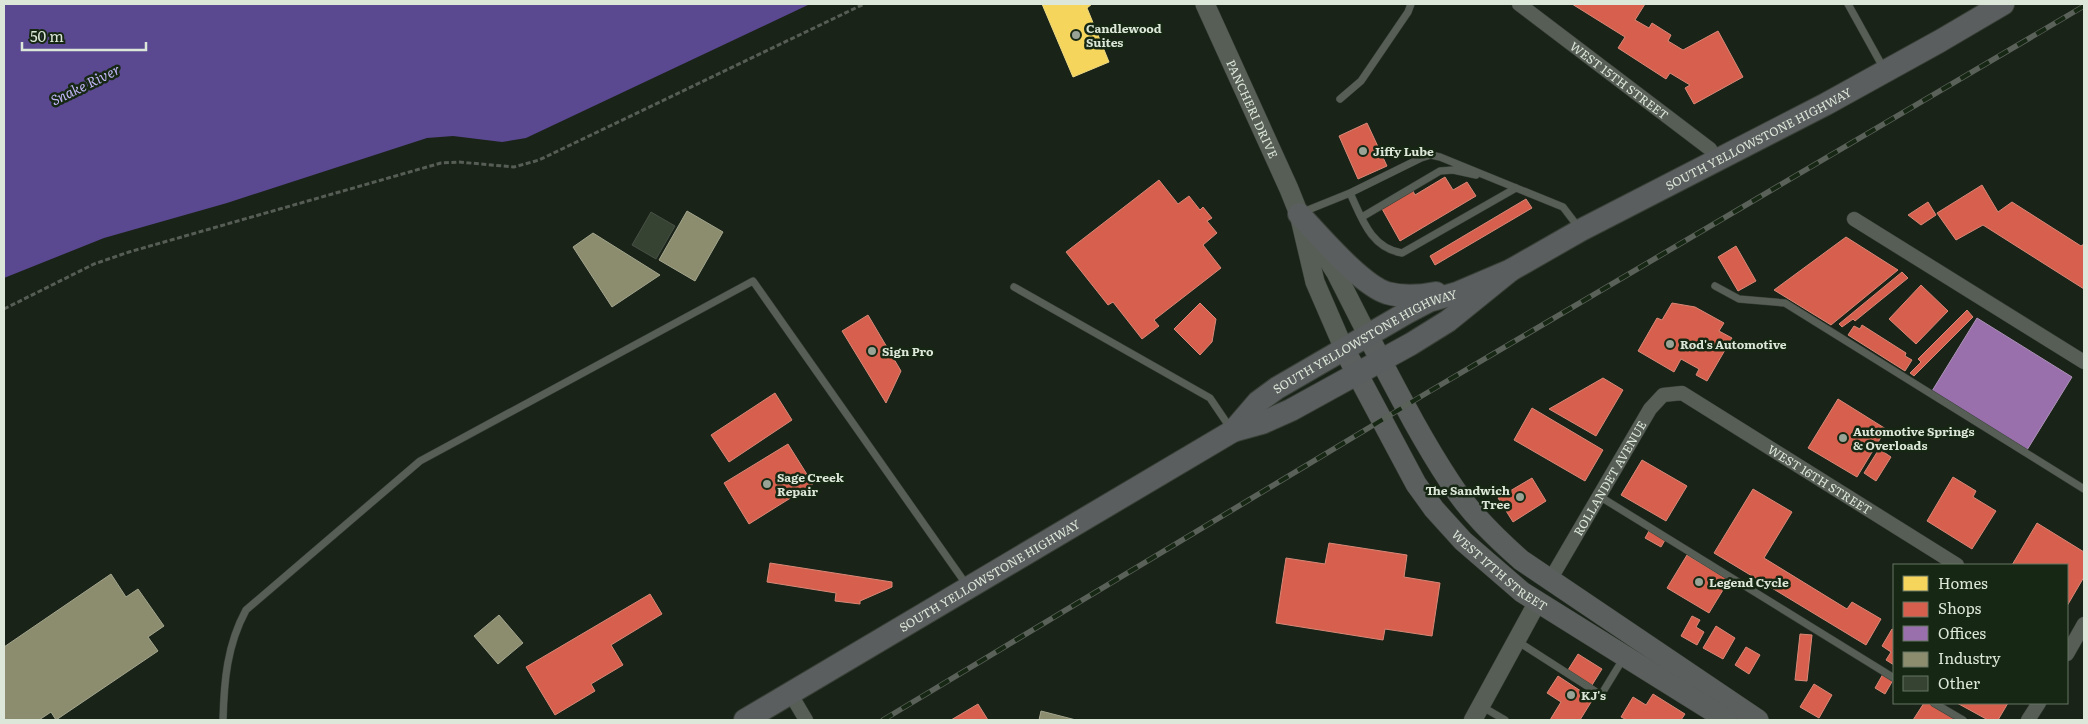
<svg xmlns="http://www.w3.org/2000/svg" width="2088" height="724" font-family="Literata,serif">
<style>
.water{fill:#5a4890}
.homes{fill:#f6d55c;stroke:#eeda82}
.shops{fill:#d6604d;stroke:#d88877}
.offices{fill:#9970ab;stroke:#ad94b9}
.industry{fill:#8c8c6e;stroke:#a4a78e}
.building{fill:#364232;stroke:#485046}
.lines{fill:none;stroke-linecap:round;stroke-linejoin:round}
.service-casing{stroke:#384037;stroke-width:8}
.minor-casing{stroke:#384037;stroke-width:15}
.tertiary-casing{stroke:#384037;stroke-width:19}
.secondary-casing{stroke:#384037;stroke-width:20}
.primary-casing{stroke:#384037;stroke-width:22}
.trunk-casing{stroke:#384037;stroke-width:24}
.path{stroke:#565d54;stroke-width:3;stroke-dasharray:5 2.5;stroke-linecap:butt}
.service{stroke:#575e56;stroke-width:7}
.minor{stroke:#575e56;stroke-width:14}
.tertiary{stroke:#575e56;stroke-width:18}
.secondary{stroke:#575e56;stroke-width:19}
.primary{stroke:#5b5f5e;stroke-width:21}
.trunk{stroke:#5b5e5f;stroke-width:22}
.rail-casing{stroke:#5a6159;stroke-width:5.5}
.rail{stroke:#162813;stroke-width:4;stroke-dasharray:11;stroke-linecap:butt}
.poi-dot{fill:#98a295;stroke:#162813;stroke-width:2}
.labels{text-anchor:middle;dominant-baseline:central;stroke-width:5;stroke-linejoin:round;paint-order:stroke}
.poi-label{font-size:12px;font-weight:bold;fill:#dce7d9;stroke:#162813;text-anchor:start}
.street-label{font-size:12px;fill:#dce7d9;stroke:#162813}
.water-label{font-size:14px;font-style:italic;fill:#c1b5f7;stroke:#162813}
</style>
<rect width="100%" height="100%" fill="#1a2318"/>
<path class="water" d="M4,4H810L526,138L502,142L453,136L427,138L227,203L104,238L4,278Z"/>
<path class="homes" d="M1042,4H1092L1087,8L1109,62L1073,77Z"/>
<path class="shops" d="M1572,4H1645L1635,20L1649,28L1652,23L1671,35L1668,41L1683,50L1718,31L1743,77L1694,104L1685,88L1690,85L1670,73L1666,79L1618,48L1625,37Z
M1367,123L1387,166L1358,179L1339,136Z
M1445,177L1453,190L1467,182L1476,196L1400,241L1381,207L1412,189L1415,195Z
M1159,180L1178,204L1189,196L1200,210L1203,207L1212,218L1207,221L1217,233L1203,245L1221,268L1154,320L1159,326L1142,339L1113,302L1108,305L1066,252Z
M1982,185L1998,212L2012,202L2081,246L2084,244V289L1983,225L1956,240L1937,213Z
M1526,199L1532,208L1435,265L1430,256Z
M1928,202L1936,215L1921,225L1908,215Z
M1846,237L1898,270L1831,325L1774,290Z
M1736,246L1756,281L1738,291L1718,257Z
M1902,272L1908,278L1855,321L1853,319L1842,327L1839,324Z
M1921,285L1948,311L1916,344L1889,319Z
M1200,303L1216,319L1212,342L1200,355L1174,329Z
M1672,303L1695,307L1724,323L1719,331L1732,338L1707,381L1696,375L1699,369L1681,359L1674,372L1638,351L1657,318L1662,320Z
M1967,310L1973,317L1914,376L1910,373L1921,362L1918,359Z
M868,315L901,371L886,403L842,331Z
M1862,325L1906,353L1905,356L1912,360L1905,371L1848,335L1854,326L1860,329Z
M1603,378L1623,390L1596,436L1549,409Z
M775,393L792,420L729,462L711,435Z
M1838,399L1886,429L1857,477L1808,448Z
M1532,408L1603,450L1585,481L1514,440Z
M788,444L813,484L749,524L724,483Z
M1879,449L1891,457L1876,481L1864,473Z
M1642,460L1687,486L1666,521L1621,495Z
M1953,477L1976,491L1973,497L1996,511L1972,549L1927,521Z
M1532,478L1546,501L1513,522L1498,498Z
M1753,489L1792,512L1764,558L1847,609L1852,602L1881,619L1866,645L1714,553Z
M2037,523L2084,552V577L2067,606V565H2012Z
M1649,531L1665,540L1661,547L1645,538Z
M1329,543L1407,555L1404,577L1440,583L1432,636L1385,629L1383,640L1276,623L1286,558L1325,564Z
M1687,555L1729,580L1709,613L1667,588Z
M770,563L892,582V587L860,601V604L835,601L836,593L767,582Z
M650,594L662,614L611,645L623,665L591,684L595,691L555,715L526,667Z
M1692,616L1700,620L1696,627L1704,632L1697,645L1681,636Z
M1716,626L1735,638L1723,659L1703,648Z
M1892,629L1894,630V665L1886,660L1891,652L1882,646Z
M1800,634L1812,635L1807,681L1795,680Z
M1746,647L1760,655L1749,674L1735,665Z
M1578,654L1602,669L1592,685L1568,670Z
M1883,674L1893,680L1885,694L1875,688Z
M1558,676L1593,699L1580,720H1550L1561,702L1547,693Z
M1814,684L1832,695L1819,718L1800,707Z
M1653,694L1685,714L1681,720H1627L1621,717L1633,697L1646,705Z
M1924,703H1929L1954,718L1953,720H1913Z
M1957,703H2008L1998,720H1988Z
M978,704L988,720H951Z"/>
<path class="offices" d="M1977,318L2072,377L2027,450L1932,391Z"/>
<path class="industry" d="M687,211L723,232L695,281L659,260Z
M593,233L660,275L612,307L573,247Z
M111,574L126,597L138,589L164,626L148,637L158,651L56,720L51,712L39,720H4V647Z
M499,615L523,643L498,664L474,636Z
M1041,711L1076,720H1039Z"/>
<path class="building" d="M651,212L675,226L656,259L632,245Z"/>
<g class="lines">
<defs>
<path id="service" d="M1848,4L1884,69
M1340,99L1361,81L1408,12L1411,4
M1350,193C1362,219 1371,248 1402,253L1516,188
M1303,212L1350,193L1421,158L1431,155L1440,157L1563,207L1579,228
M1362,217L1440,171L1453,170L1476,175
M1715,286L1739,299L1785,303L2084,489
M1014,287L1210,398L1231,429
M1599,496L1894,678
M1517,641L1601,695L1623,659
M1934,703L1963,720
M1481,706L1505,720
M223,720C224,681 227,645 246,610L420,461L753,281L966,584"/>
<g id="minor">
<path id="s1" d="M1519,4L1710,149L1717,161"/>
<path d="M1854,219L2084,362"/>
<path id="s2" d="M1550,580L1650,409L1663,395L1682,393L1957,565"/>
<path d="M2067,654L2084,624"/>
<path d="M790,693L806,720"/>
<path d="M2028,720L2039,703"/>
</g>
<path id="tertiary" d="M1473,720L1538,601"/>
<g id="secondary">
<path id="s3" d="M1205,4L1289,189L1299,214L1315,282L1344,349"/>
<path d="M1317,243L1336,273L1368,336"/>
</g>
<g id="primary">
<path d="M1368,336C1394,385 1419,435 1450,482C1469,512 1495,537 1521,560L1758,720"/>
<path id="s4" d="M1344,349L1416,484L1434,509L1463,541L1522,592L1727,720"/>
</g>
<g id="trunk">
<path d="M1299,214C1318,234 1361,285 1387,293C1402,297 1421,296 1436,293"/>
<path id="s5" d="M1233,431L1258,402L1277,388L1408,312L1429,301L1457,293L1511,270L1581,230L1826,104L1940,41L2003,4"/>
<path id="s6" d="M745,720L1233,431L1262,423L1291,410L1411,344L1448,321L1511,270"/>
</g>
</defs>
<use href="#service" class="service-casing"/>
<use href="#minor" class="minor-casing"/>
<use href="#tertiary" class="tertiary-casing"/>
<use href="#secondary" class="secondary-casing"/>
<use href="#primary" class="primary-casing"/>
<use href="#trunk" class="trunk-casing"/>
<path class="path" d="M4,309L94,264L129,252L441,163L459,162L514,167L539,160L864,4"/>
<use href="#service" class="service"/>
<use href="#minor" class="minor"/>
<use href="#tertiary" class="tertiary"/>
<use href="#secondary" class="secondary"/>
<use href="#primary" class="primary"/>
<use href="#trunk" class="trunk"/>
<defs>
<path id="rail" d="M883,720L1425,394L2084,6"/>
</defs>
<use href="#rail" class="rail-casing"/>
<use href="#rail" class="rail"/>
</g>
<g class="poi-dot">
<circle cx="1076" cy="35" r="5"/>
<circle cx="1363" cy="151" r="5"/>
<circle cx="1670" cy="344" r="5"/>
<circle cx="872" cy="351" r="5"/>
<circle cx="1843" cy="438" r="5"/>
<circle cx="767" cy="484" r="5"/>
<circle cx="1520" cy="497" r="5"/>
<circle cx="1699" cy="582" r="5"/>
<circle cx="1571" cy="695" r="5"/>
</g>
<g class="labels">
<g class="poi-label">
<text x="1086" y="28">Candlewood<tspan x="1086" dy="14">Suites</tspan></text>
<text x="1373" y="151">Jiffy Lube</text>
<text x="1680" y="344">Rod's Automotive</text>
<text x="882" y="351">Sign Pro</text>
<text x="1853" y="431">Automotive Springs<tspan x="1853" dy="14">&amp; Overloads</tspan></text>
<text x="777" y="477">Sage Creek<tspan x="777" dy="14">Repair</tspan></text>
<text x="1510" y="490" text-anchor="end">The Sandwich<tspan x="1510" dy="14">Tree</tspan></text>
<text x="1709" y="582">Legend Cycle</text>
<text x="1581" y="695">KJ's</text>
</g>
<g class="street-label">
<text stroke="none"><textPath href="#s1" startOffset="126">WEST 15TH STREET</textPath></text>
<text stroke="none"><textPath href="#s3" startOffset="115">PANCHERI DRIVE</textPath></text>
<text stroke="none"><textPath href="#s5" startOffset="605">SOUTH YELLOWSTONE HIGHWAY</textPath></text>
<text stroke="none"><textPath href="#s5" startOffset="162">SOUTH YELLOWSTONE HIGHWAY</textPath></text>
<text stroke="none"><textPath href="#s2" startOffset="118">ROLLANDET AVENUE</textPath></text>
<text stroke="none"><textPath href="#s2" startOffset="399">WEST 16TH STREET</textPath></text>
<text stroke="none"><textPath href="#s4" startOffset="274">WEST 17TH STREET</textPath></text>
<text stroke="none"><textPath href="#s6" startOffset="284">SOUTH YELLOWSTONE HIGHWAY</textPath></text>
</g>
<g class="water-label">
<text transform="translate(85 84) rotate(-26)">Snake River</text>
</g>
</g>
<rect width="2088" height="724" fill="none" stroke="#dce7d9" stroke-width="10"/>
<rect x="1893" y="564" width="175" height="140" fill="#162813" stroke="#657462"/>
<rect x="1903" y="576" width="25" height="15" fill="#f6d55c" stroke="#657462"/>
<text x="1938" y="589" font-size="15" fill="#dce7d9">Homes</text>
<rect x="1903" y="602" width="25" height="15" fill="#d6604d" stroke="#657462"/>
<text x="1938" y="614" font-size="15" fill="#dce7d9">Shops</text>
<rect x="1903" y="626" width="25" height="15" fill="#9970ab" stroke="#657462"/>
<text x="1938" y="639" font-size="15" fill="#dce7d9">Offices</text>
<rect x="1903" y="652" width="25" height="15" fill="#8c8c6e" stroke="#657462"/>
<text x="1938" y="664" font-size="15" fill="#dce7d9">Industry</text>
<rect x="1903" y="676" width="25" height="15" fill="#364232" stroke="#657462"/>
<text x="1938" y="689" font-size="15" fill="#dce7d9">Other</text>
<path d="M22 42v8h124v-8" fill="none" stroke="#dce7d9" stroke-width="2.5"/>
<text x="30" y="42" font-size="15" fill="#dce7d9" stroke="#162813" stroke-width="4" paint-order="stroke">50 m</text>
</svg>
